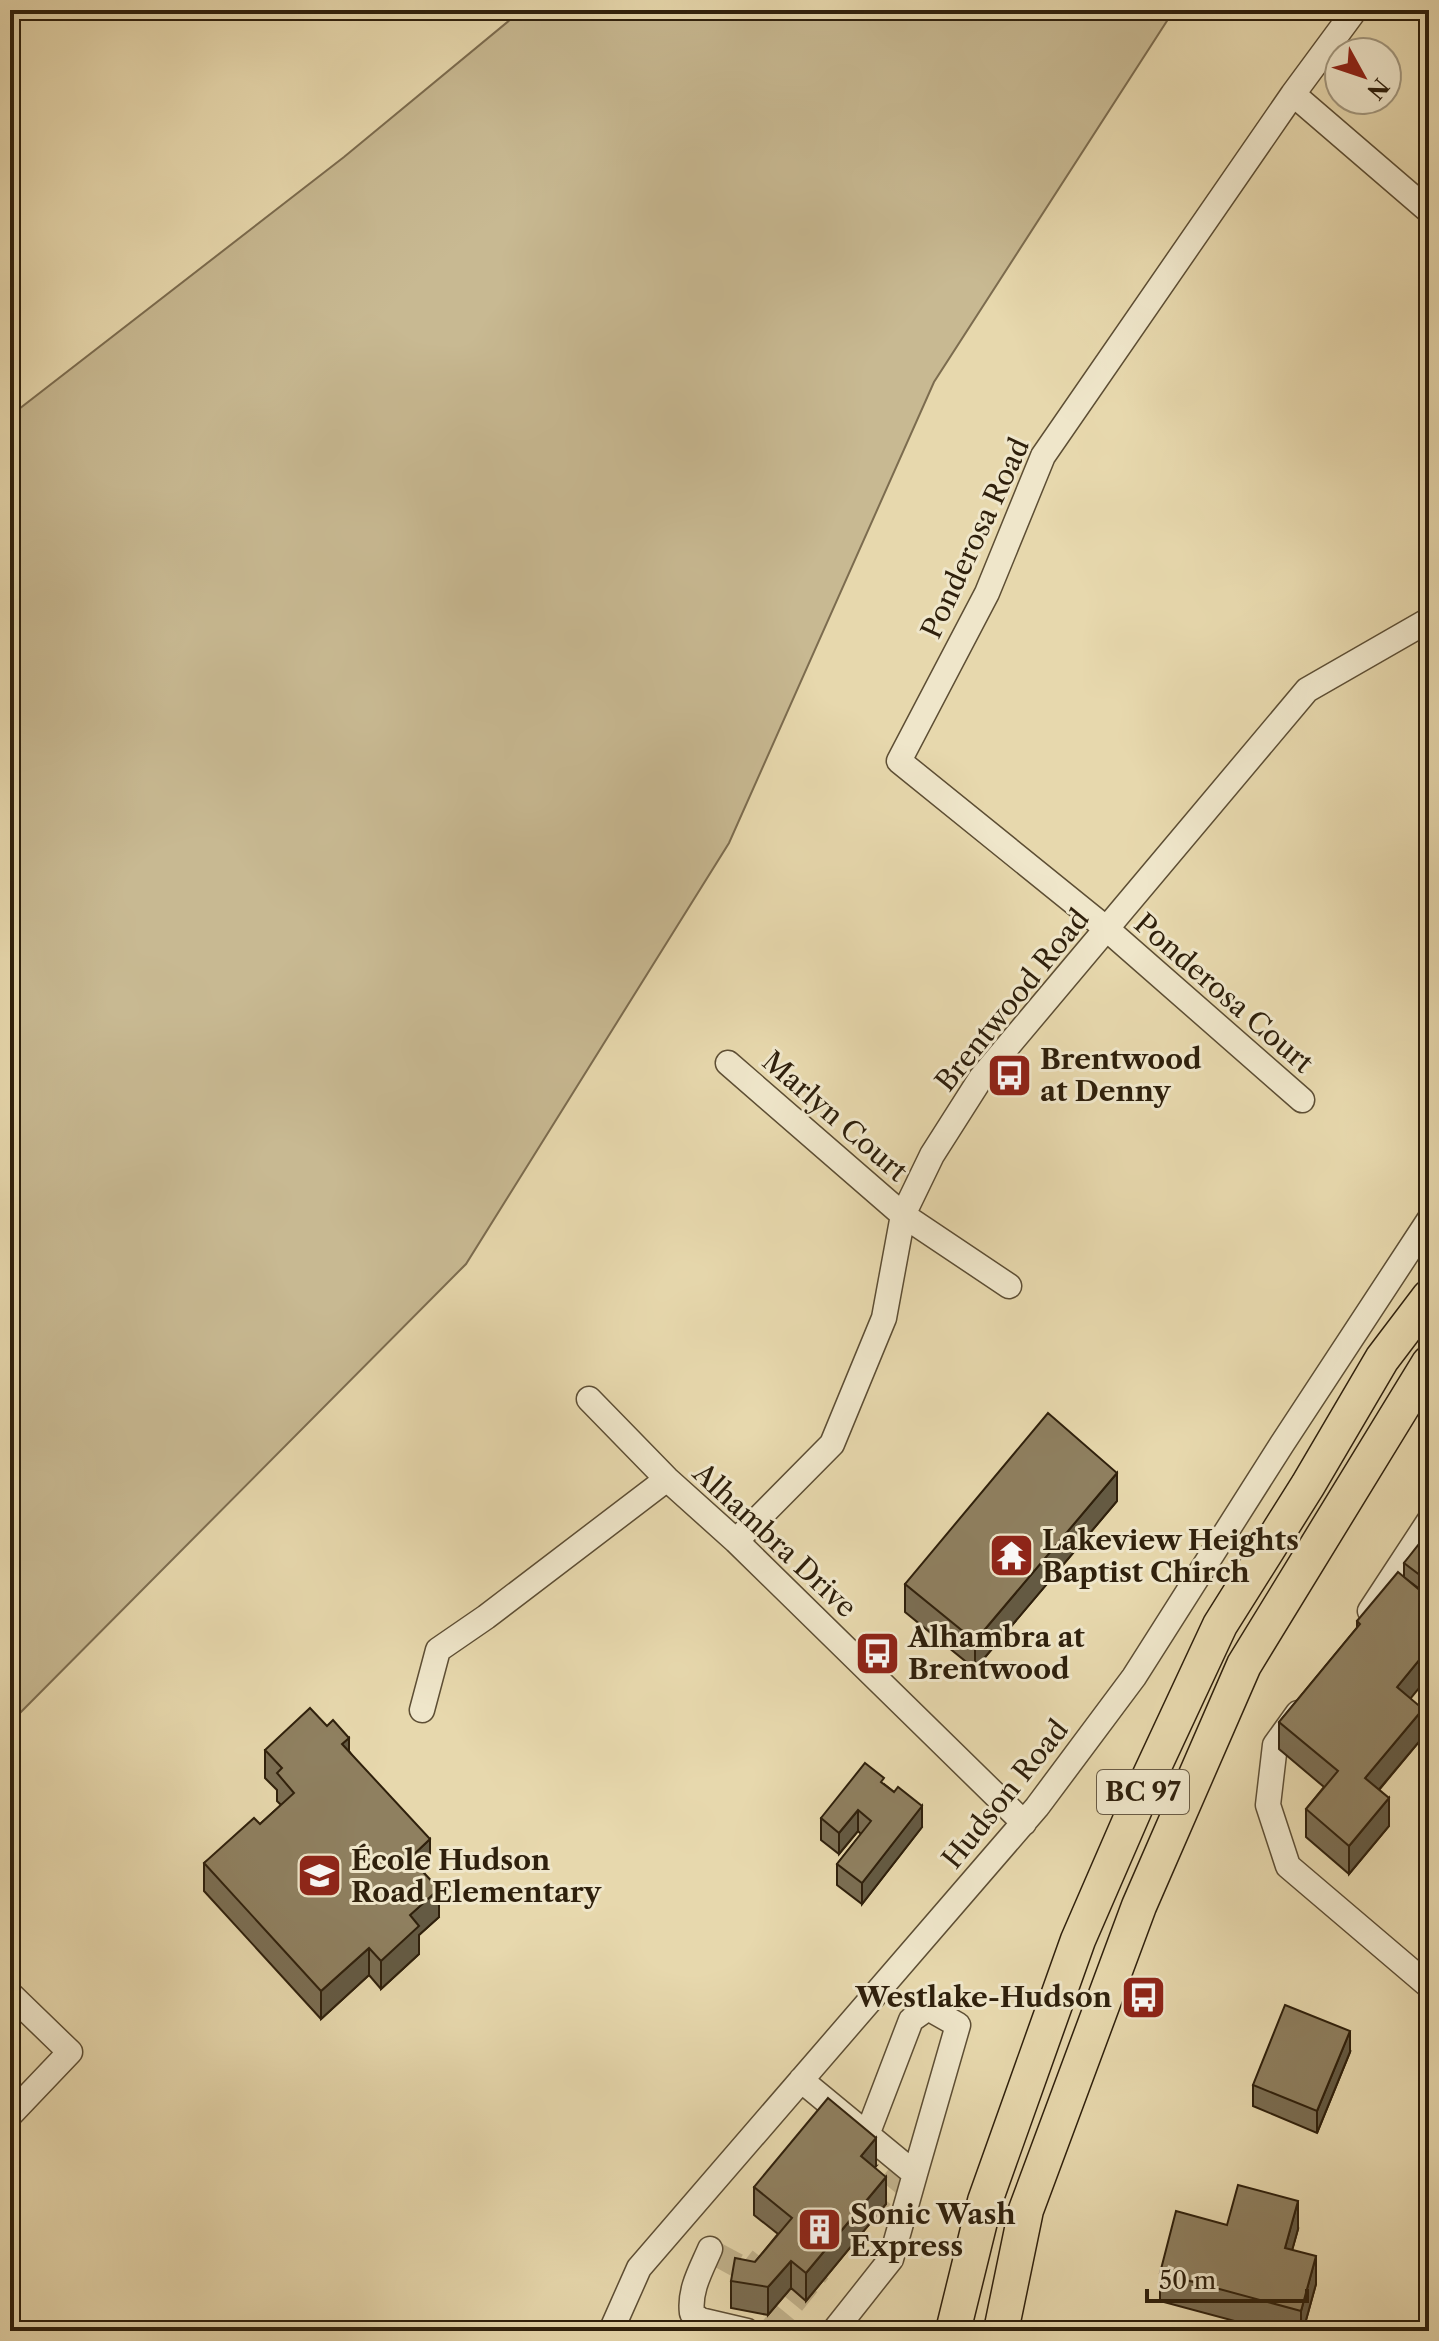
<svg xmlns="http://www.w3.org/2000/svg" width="1439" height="2341" font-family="'Libre Caslon Text',serif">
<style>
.green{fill:#c8b992;stroke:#7c6c4f;stroke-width:2}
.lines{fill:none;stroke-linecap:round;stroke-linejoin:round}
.minor-tunnel{stroke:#c2b38d;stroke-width:24;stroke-dasharray:24 12;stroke-linecap:butt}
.minor-casing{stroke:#5d4e34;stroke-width:27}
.highway-casing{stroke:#2f200c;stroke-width:37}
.minor{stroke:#efe6ca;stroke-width:24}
.highway{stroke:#e7d8ad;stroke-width:34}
.wall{fill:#7b6e53;stroke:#2f200c;stroke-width:2}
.shaded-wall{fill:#645a43;stroke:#2f200c;stroke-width:2}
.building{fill:#8f8060;stroke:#2f200c;stroke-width:2}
.labels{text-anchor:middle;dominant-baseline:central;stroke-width:6;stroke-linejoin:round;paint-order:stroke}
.shield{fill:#efe6ca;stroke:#695b45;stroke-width:2}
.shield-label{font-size:26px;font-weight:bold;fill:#2f200c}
.street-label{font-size:28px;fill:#2f200c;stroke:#efe6ca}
.poi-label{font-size:28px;font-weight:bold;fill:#2f200c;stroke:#efe6ca;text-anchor:start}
</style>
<rect width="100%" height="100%" fill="#e7d8ad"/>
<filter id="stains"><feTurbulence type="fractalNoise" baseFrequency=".0025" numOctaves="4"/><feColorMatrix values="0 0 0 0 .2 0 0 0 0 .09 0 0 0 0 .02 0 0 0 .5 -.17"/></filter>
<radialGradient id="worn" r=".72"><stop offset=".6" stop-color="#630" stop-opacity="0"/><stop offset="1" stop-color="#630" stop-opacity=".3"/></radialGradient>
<path class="green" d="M522,10H1174L934,382L729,843L466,1264L10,1723V416L344,157Z"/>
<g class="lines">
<path class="minor-tunnel" d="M866,2215L906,2167
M716,2254L742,2268H754L762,2258
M770,2331L819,2271"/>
<defs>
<path id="minor" d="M1293,94L1429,211
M728,1063L903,1215L1009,1286
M1302,1100L1108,930L899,761L987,593L1043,456L1293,94L1355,10
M589,1399L667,1479L736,1541L1024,1823
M736,1541L832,1444L884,1318L903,1215L932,1155L981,1078L1307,690L1429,620
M1370,1611L1429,1521
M422,1710L438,1650L486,1617L667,1479
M1298,1713L1275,1745L1268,1805L1288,1866L1429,1986
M10,1994L70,2052L10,2115
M801,2080L915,2174L891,2259L834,2331
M867,2135L911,2020L928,2008L958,2025L915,2174
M710,2249C701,2270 689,2290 692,2313L700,2320L747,2331
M611,2331L639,2268L1037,1807L1134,1677L1282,1444L1429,1220"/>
<path id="highway" d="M953,2331L985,2201L1078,1940L1144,1788L1220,1625L1308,1485L1382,1359L1429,1297
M1001,2331L1026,2210L1139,1906L1244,1665L1429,1363"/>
</defs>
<use href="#minor" class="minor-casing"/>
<use href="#highway" class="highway-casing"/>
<use href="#minor" class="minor"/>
<use href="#highway" class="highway"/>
</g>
<path class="wall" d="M1117,1501L975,1669L905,1612V1584Z
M1429,1514V1596L1405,1578L1410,1699L1423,1737L1379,1790L1389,1826L1349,1874L1306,1837V1809L1324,1787L1279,1749V1722L1357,1628V1621L1404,1577V1563L1421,1545V1524Z
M265,1750L349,1751L430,1867L424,1873L439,1917L419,1935V1954L381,1989L369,1975L321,2019L204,1891V1863L260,1824L281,1805L277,1801V1790L265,1778Z
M884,1784L894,1792L922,1827L862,1904L837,1885V1864L861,1834L858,1831L839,1854L821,1840V1818Z
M1350,2052L1317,2133L1253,2106V2085Z
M876,2166L875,2167L886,2204L806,2301L791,2288L768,2315L731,2308V2281L755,2262L778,2234L754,2215V2187Z
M1298,2229L1292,2250L1316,2284L1303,2331H1272L1160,2301V2273Z"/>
<path class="shaded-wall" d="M1117,1473V1501L975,1669V1641Z
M1429,1648V1676L1397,1715V1687Z
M1423,1709V1737L1365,1806V1778Z
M349,1738V1765L342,1744Z
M1389,1798V1826L1349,1874V1846Z
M922,1806V1827L862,1904V1883Z
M858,1810V1831L839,1854V1833Z
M430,1839V1867L410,1886V1858Z
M439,1889V1917L419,1935V1954L381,1989V1961L410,1915Z
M369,1948V1975L321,2019V1991Z
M1350,2031V2052L1317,2133V2111Z
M876,2138V2166L861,2184V2156Z
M886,2177V2204L806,2301V2273Z
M1298,2201V2229L1285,2276V2248Z
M1316,2256V2284L1303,2331H1301V2311Z
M791,2261V2288L768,2315V2287Z"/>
<path class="building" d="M1048,1413L1117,1473L975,1641L905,1584Z
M1429,1514V1531L1421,1524Z
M1419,1544L1429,1552V1582L1404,1563Z
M1398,1572L1429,1598V1648L1397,1687L1423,1709L1365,1778L1389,1798L1349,1846L1306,1809L1338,1771L1279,1722L1360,1624L1357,1621Z
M310,1708L327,1726L333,1720L349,1738L342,1744L430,1839L410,1858L439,1889L410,1915L419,1926L381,1961L369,1948L321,1991L204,1863L254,1818L260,1824L294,1793L277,1773L282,1768L265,1750Z
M865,1763L884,1778L881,1782L894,1792L898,1787L922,1806L862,1883L837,1864L871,1821L858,1810L839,1833L821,1818Z
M1285,2005L1350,2031L1317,2111L1253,2085Z
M828,2098L876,2138L861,2156L886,2177L806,2273L791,2261L768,2287L731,2281L735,2258L755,2262L792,2218L754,2187Z
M1238,2185L1298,2201L1285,2248L1316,2256L1301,2311L1160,2273L1176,2211L1227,2225Z"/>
<defs>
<symbol id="bus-square" viewBox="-11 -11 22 22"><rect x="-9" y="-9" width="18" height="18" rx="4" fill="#8f2418" stroke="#efe6ca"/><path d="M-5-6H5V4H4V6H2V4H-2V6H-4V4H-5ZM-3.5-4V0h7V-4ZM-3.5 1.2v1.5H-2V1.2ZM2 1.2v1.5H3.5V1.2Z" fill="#fff"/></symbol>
<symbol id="temple-square" viewBox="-11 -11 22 22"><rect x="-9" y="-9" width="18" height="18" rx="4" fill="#8f2418" stroke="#efe6ca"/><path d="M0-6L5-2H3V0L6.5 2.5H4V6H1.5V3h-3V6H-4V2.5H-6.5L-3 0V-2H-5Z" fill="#fff"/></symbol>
<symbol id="school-square" viewBox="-11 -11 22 22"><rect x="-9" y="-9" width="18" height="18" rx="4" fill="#8f2418" stroke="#efe6ca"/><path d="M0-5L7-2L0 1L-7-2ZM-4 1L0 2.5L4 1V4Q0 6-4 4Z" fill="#fff"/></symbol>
<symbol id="building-square" viewBox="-11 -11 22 22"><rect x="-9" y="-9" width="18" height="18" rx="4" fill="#8f2418" stroke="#efe6ca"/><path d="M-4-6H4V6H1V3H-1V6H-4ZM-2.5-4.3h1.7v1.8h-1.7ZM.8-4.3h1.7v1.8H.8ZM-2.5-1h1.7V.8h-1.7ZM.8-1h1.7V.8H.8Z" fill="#fff"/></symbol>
</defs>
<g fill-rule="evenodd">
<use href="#bus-square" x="984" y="1050" width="51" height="51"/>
<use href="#temple-square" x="986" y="1530" width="51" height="51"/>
<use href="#bus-square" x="852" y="1628" width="51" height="51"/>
<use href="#school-square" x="294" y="1850" width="51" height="51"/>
<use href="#bus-square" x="1118" y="1972" width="51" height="51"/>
<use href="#building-square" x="794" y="2204" width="51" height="51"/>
</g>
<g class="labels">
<rect class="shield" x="1097" y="1770" width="92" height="44" rx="6"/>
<g class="shield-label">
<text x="1143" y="1792">BC 97</text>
</g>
<g class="street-label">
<text transform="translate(975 538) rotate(-65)">Ponderosa Road</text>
<text transform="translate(1224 993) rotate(41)">Ponderosa Court</text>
<text transform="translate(1012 1000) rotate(-51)">Brentwood Road</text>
<text transform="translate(835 1116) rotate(41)">Marlyn Court</text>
<text transform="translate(775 1540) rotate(43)">Alhambra Drive</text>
<text transform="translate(1005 1794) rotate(-51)">Hudson Road</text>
</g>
<g class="poi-label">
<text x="1040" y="1059">Brentwood<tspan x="1040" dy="32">at Denny</tspan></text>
<text x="1042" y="1540">Lakeview Heights<tspan x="1042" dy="32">Baptist Chirch</tspan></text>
<text x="908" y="1637">Alhambra at<tspan x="908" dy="32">Brentwood</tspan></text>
<text x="351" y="1860">École Hudson<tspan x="351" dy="32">Road Elementary</tspan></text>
<text x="1112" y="1997" text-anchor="end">Westlake-Hudson</text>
<text x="850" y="2214">Sonic Wash<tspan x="850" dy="32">Express</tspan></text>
</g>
</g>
<rect width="1439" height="2341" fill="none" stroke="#e7d8ad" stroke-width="40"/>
<rect x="12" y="12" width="1415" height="2317" fill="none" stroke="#2f200c" stroke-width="4"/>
<rect x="20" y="20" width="1399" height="2301" fill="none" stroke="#2f200c" stroke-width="2"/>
<g transform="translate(1363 76) rotate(130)"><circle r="38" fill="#efe6ca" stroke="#a2977e" stroke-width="2"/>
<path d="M0-6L14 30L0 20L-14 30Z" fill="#8f2418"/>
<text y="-12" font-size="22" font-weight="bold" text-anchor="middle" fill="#2f200c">N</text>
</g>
<path d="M1147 2289v12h160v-12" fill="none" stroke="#2f200c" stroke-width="4"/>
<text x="1159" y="2289" font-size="24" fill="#2f200c" stroke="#efe6ca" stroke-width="6" paint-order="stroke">50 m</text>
<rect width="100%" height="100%" filter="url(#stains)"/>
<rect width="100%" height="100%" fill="url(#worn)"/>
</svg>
